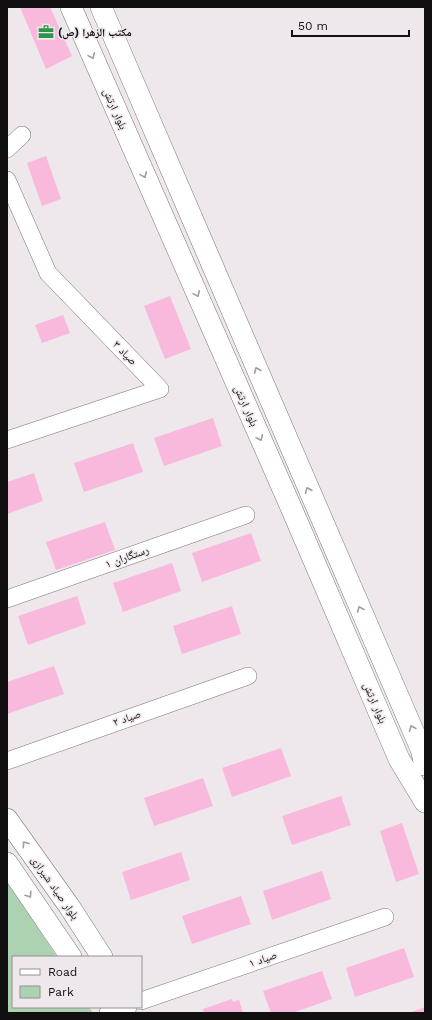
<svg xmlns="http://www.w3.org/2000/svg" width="432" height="1020" font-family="'Work Sans','Noto Naskh Arabic',sans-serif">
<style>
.green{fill:#acd2b1}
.building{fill:#f9b9dd}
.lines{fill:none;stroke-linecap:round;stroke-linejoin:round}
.minor-casing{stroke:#7c7679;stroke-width:18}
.major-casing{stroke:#7c7679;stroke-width:22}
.minor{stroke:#fff;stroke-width:17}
.major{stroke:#fff;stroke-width:21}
.oneway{stroke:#a09f9f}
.labels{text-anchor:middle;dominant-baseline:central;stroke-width:3;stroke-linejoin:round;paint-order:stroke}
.poi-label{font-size:11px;font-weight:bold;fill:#110f10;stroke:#eee7eb;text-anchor:start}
.street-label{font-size:11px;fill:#110f10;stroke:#eee7eb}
</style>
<rect width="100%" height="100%" fill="#eee7eb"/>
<path class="green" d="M7,881L57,957H13V1007H89L93,1013H7Z"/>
<path class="building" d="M20,7H50L72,56L46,69Z
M46,156L61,199L42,206L27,163Z
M170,296L191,349L165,359L144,306Z
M63,315L70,333L42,343L35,325Z
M213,418L222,446L164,466L154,438Z
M133,443L143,472L84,492L74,463Z
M34,473L43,501L7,514V482Z
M105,522L115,550L56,570L46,542Z
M251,533L261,561L202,582L192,553Z
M172,563L181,591L123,612L113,583Z
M77,596L86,624L28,645L18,616Z
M232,606L241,634L182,654L173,626Z
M54,666L64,694L7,714V682Z
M281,748L291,776L232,797L222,768Z
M203,778L213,806L154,826L144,798Z
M341,796L351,825L292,845L282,816Z
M402,823L419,874L396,882L380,831Z
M181,852L190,880L131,900L122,872Z
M322,871L331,899L272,920L263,891Z
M241,896L251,924L192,944L182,916Z
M404,948L414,977L355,997L346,968Z
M322,971L332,999L292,1013H271L263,991Z
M232,999L233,1002L239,1000L243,1013H204L203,1009Z
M425,1007V1013H409Z"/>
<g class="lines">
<defs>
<path id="minor" d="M7,149L22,135
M7,180L48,273L160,389L7,440
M7,599L246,515
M7,761L248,676
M141,1001L385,917"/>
<path id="major" d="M71,7L293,512L399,759L425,802
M101,7L421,749L425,765
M7,819L69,906L102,957
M7,863L71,957
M110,1013L126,1007"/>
</defs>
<use href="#minor" class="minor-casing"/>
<use href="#major" class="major-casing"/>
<use href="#minor" class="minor"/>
<use href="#major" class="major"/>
</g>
<defs><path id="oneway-chevron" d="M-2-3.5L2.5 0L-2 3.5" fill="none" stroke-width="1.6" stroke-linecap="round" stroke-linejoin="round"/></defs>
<g class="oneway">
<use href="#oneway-chevron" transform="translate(92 56) rotate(66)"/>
<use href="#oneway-chevron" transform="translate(144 175) rotate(66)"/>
<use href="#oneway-chevron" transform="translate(197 294) rotate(66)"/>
<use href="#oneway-chevron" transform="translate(257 370) rotate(-113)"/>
<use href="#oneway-chevron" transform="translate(260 438) rotate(66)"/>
<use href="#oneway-chevron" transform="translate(308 490) rotate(-113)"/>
<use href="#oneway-chevron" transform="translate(360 609) rotate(-113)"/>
<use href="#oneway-chevron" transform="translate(412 728) rotate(-113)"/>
<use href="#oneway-chevron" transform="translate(25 844) rotate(-126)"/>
<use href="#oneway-chevron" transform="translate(29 895) rotate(56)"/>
</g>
<defs>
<symbol id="office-bare" viewBox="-9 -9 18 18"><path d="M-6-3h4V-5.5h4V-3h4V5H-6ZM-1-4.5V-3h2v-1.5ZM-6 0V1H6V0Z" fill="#2f944a" stroke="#eee7eb" stroke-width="2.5" paint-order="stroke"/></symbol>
</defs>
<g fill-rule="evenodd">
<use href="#office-bare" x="35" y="21" width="22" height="22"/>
</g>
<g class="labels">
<g class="poi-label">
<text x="58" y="32">مکتب الزهرا (ص)</text>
</g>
<g class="street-label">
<text transform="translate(115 109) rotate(66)">بلوار ارتش</text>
<text transform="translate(125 353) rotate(46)">صیاد ۳</text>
<text transform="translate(246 406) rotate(66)">بلوار ارتش</text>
<text transform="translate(127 557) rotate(-20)">رستگاران ۱</text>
<text transform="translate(375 703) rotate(67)">بلوار ارتش</text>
<text transform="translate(127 718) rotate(-19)">صیاد ۲</text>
<text transform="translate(55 888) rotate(55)">بلوار صیاد شیرازی</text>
<text transform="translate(263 959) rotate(-19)">صیاد ۱</text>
</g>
</g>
<rect width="432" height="1020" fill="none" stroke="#110f10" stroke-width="16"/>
<rect x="12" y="956" width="130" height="52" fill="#eee7eb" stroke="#969193"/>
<rect x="20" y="969" width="20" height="6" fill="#ffffff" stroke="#969193"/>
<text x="48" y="976" font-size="12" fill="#110f10">Road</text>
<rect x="20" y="986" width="20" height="12" fill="#acd2b1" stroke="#969193"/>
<text x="48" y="996" font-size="12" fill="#110f10">Park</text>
<path d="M292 30v6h117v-6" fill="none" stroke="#110f10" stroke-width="2"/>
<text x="298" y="30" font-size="12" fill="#110f10" stroke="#eee7eb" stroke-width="3" paint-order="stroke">50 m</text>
</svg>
